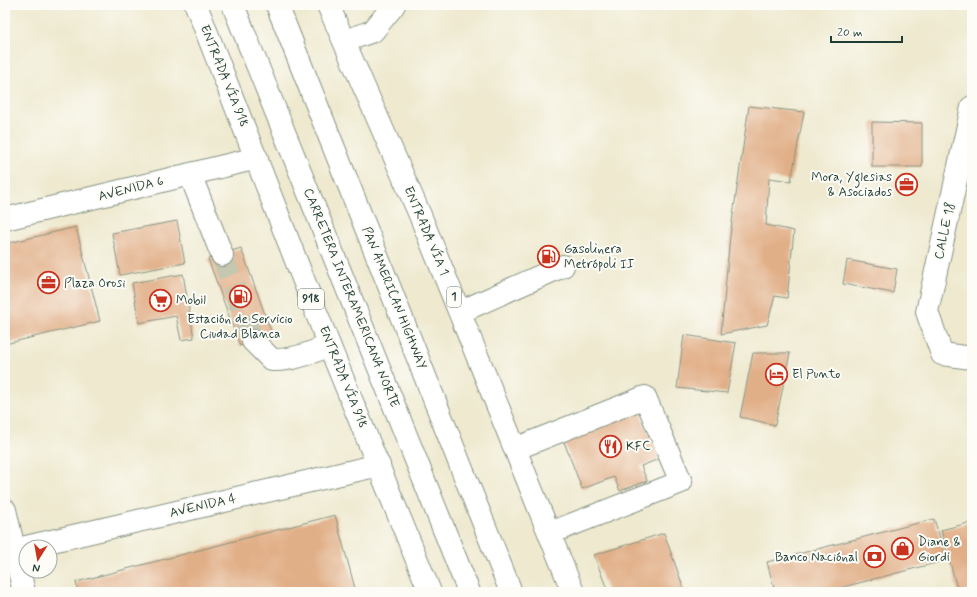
<svg xmlns="http://www.w3.org/2000/svg" width="977" height="597" font-family="Mynerve,sans-serif">
<style>
.building{fill:#e1af87}
.lines{fill:none;stroke-linecap:round;stroke-linejoin:round}
.minor-tunnel{stroke:#c5c7b0;stroke-width:22;stroke-dasharray:22 11;stroke-linecap:butt}
.minor-casing{stroke:#869382;stroke-width:24}
.major-casing{stroke:#869382;stroke-width:24}
.highway-casing{stroke:#869382;stroke-width:24}
.minor{stroke:#fff;stroke-width:22}
.major{stroke:#fff;stroke-width:22}
.highway{stroke:#fff;stroke-width:22}
.labels{text-anchor:middle;dominant-baseline:central;stroke-width:4;stroke-linejoin:round;paint-order:stroke}
.shield{fill:#fdfcf7;stroke:#62766e;stroke-width:1}
.shield-label{font-size:12px;font-weight:bold;fill:#1f3d34}
.street-label{font-size:13px;fill:#1f3d34;stroke:#fdfcf7}
.poi-label{font-size:13px;fill:#1f3d34;stroke:#fdfcf7;text-anchor:start}
</style>
<rect width="100%" height="100%" fill="#fdfcf7"/>
<filter id="ink" filterUnits="userSpaceOnUse"><feTurbulence type="fractalNoise" baseFrequency=".025" numOctaves="2"/><feDisplacementMap in="SourceGraphic" scale="8" xChannelSelector="R" yChannelSelector="G"/><feConvolveMatrix kernelMatrix="1 2 1 2 8 2 1 2 1" color-interpolation-filters="sRGB"/></filter>
<filter id="wash" filterUnits="userSpaceOnUse"><feTurbulence type="fractalNoise" baseFrequency=".012" numOctaves="4" result="noise"/><feDisplacementMap in="SourceGraphic" scale="16" xChannelSelector="R" yChannelSelector="G"/><feGaussianBlur stdDeviation="0.9" result="paint"/><feColorMatrix in="noise" values="0 0 0 0 0 0 0 0 0 0 0 0 0 0 0 0 0 1.4 0 .05"/><feComposite in="paint" operator="in"/></filter>
<g filter="url(#wash)">
<rect width="100%" height="100%" fill="#eee9cf"/>
<g id="blocks">
<path class="building" d="M749,106L804,112L791,181L769,178L766,225L794,231L787,298L775,296L767,325L721,334L730,236Z
M872,122L922,123V167H872Z
M177,221L185,263L120,275L112,233Z
M76,227L100,321L5,344V244Z
M241,248L272,334L240,346L208,259Z
M847,260L897,269L893,293L843,284Z
M183,274L194,338L181,340L176,316L139,323L132,283Z
M684,335L736,343L727,393L677,388Z
M753,353H790L775,425L740,417Z
M637,405L659,459L641,466L647,481L620,491L614,477L582,489L561,434Z
M335,515L356,592H299L298,589L287,592H78L76,582Z
M934,519L947,560L824,592H775L767,562Z
M972,522V592H958L941,530Z
M664,533L685,592H608L594,555Z"/>
</g>
</g>
<g filter="url(#ink)">
<use href="#blocks" fill-opacity="0" stroke="#869382" stroke-width="1"/>
<g class="lines">
<path class="minor-tunnel" d="M222,255L253,341"/>
<defs>
<path id="minor" d="M345,41L373,31L394,5
M972,107L927,312L942,354L972,358
M190,174L222,255
M5,219L257,158
M460,312L563,266
M253,341L272,360C292,361 312,353 329,345
M515,449L645,397L681,482L550,533
M5,510L24,592
M26,547L379,465"/>
<path id="major" d="M196,5L329,345L430,592
M328,5L420,215L573,592"/>
<path id="highway" d="M233,5L469,592
M277,5L511,592"/>
</defs>
<use href="#minor" class="minor-casing"/>
<use href="#major" class="major-casing"/>
<use href="#highway" class="highway-casing"/>
<use href="#minor" class="minor"/>
<use href="#major" class="major"/>
<use href="#highway" class="highway"/>
</g>
</g>
<defs>
<symbol id="office-ring" viewBox="-11 -11 22 22"><circle r="9.5" fill="#fdfcf7" stroke="#c8321e" stroke-width="1.5"/><path d="M-6-3h4V-5.5h4V-3h4V5H-6ZM-1-4.5V-3h2v-1.5ZM-6 0V1H6V0Z" fill="#c8321e"/></symbol>
<symbol id="fuel-ring" viewBox="-11 -11 22 22"><circle r="9.5" fill="#fdfcf7" stroke="#c8321e" stroke-width="1.5"/><path d="M-5.5-6h7V0h2V4h1.3V-2.5L3-4.5l.8-.8L6-3V5H2.5V1h-1V6h-7ZM-4.2-4.7v3.2H.2V-4.7Z" fill="#c8321e"/></symbol>
<symbol id="supermarket-ring" viewBox="-11 -11 22 22"><circle r="9.5" fill="#fdfcf7" stroke="#c8321e" stroke-width="1.5"/><path d="M-6-5.5h2.5l.6 2H6L4.5 2H-2.5L-4.4-4H-6ZM-1.5 3.2a1.3 1.3 0 1 0 .1 0ZM3 3.2a1.3 1.3 0 1 0 .1 0Z" fill="#c8321e"/></symbol>
<symbol id="hotel-ring" viewBox="-11 -11 22 22"><circle r="9.5" fill="#fdfcf7" stroke="#c8321e" stroke-width="1.5"/><path d="M-6-4.5h1.5V1H6V5H4.5V3h-9V5H-6ZM-4 0a1.8 1.8 0 1 1 3.6 0ZM.5 0V-2.5h3Q6-2.5 6 0Z" fill="#c8321e"/></symbol>
<symbol id="restaurant-ring" viewBox="-11 -11 22 22"><circle r="9.5" fill="#fdfcf7" stroke="#c8321e" stroke-width="1.5"/><path d="M-5-6h1v4h1v-4h1v4h1v-4h1v5L-1.5 .5V6h-2V.5L-5-1ZM5-6V6H3V1.5H1.5Q1.5-4 5-6Z" fill="#c8321e"/></symbol>
<symbol id="shop-ring" viewBox="-11 -11 22 22"><circle r="9.5" fill="#fdfcf7" stroke="#c8321e" stroke-width="1.5"/><path d="M-5-2.5h2.3a2.7 3.5 0 0 1 5.4 0H5L5.5 6h-11ZM-1.5-2.5h3a1.5 2.3 0 0 0-3 0Z" fill="#c8321e"/></symbol>
<symbol id="bank-ring" viewBox="-11 -11 22 22"><circle r="9.5" fill="#fdfcf7" stroke="#c8321e" stroke-width="1.5"/><path d="M-6-4H6V4H-6ZM0-2.3a2.3 2.3 0 1 0 0 4.6a2.3 2.3 0 1 0 0-4.6Z" fill="#c8321e"/></symbol>
</defs>
<g fill-rule="evenodd">
<use href="#office-ring" x="894" y="172" width="25" height="25"/>
<use href="#fuel-ring" x="536" y="244" width="25" height="25"/>
<use href="#office-ring" x="36" y="270" width="25" height="25"/>
<use href="#fuel-ring" x="228" y="284" width="25" height="25"/>
<use href="#supermarket-ring" x="148" y="288" width="25" height="25"/>
<use href="#hotel-ring" x="764" y="362" width="25" height="25"/>
<use href="#restaurant-ring" x="598" y="434" width="25" height="25"/>
<use href="#shop-ring" x="890" y="536" width="25" height="25"/>
<use href="#bank-ring" x="862" y="544" width="25" height="25"/>
</g>
<g class="labels">
<g class="shield">
<rect x="447" y="287" width="14" height="20" rx="3"/>
<rect x="298" y="289" width="26" height="20" rx="3"/>
</g>
<g class="shield-label">
<text x="454" y="297">1</text>
<text x="311" y="299">918</text>
</g>
<g class="street-label">
<text transform="translate(224 76) rotate(68)">ENTRADA VÍA 918</text>
<text transform="translate(131 189) rotate(-14)">AVENIDA 6</text>
<text transform="translate(426 231) rotate(67)">ENTRADA VÍA 1</text>
<text transform="translate(945 231) rotate(-78)">CALLE 18</text>
<text transform="translate(351 298) rotate(68)">CARRETERA INTERAMERICANA NORTE</text>
<text transform="translate(394 298) rotate(68)">PAN AMERICAN HIGHWAY</text>
<text transform="translate(343 377) rotate(68)">ENTRADA VÍA 918</text>
<text transform="translate(203 506) rotate(-13)">AVENIDA 4</text>
</g>
<g class="poi-label">
<text x="892" y="177" text-anchor="end">Mora, Yglesias<tspan x="892" dy="15">&amp; Asociados</tspan></text>
<text x="564" y="249">Gasolinera<tspan x="564" dy="15">Metrópoli II</tspan></text>
<text x="64" y="283">Plaza Orosi</text>
<text x="176" y="300">Mobil</text>
<text x="240" y="319" text-anchor="middle">Estación de Servicio<tspan x="240" dy="15">Ciudad Blanca</tspan></text>
<text x="792" y="374">El Punto</text>
<text x="626" y="446">KFC</text>
<text x="918" y="542">Diane &amp;<tspan x="918" dy="15">Giordi</tspan></text>
<text x="858" y="557" text-anchor="end">Banco Naciónal</text>
</g>
</g>
<rect width="977" height="597" fill="none" stroke="#fdfcf7" stroke-width="20"/>
<g transform="translate(38 559) rotate(191)"><circle r="19" fill="#fdfcf7" stroke="#a4b0a9"/>
<path d="M0-3L7 15L0 10L-7 15Z" fill="#c8321e"/>
<text y="-6" font-size="11" font-weight="bold" text-anchor="middle" fill="#1f3d34">N</text>
</g>
<path d="M831 36v6h71v-6" fill="none" stroke="#1f3d34" stroke-width="2"/>
<text x="837" y="36" font-size="12" fill="#1f3d34" stroke="#fdfcf7" stroke-width="3" paint-order="stroke">20 m</text>
</svg>
